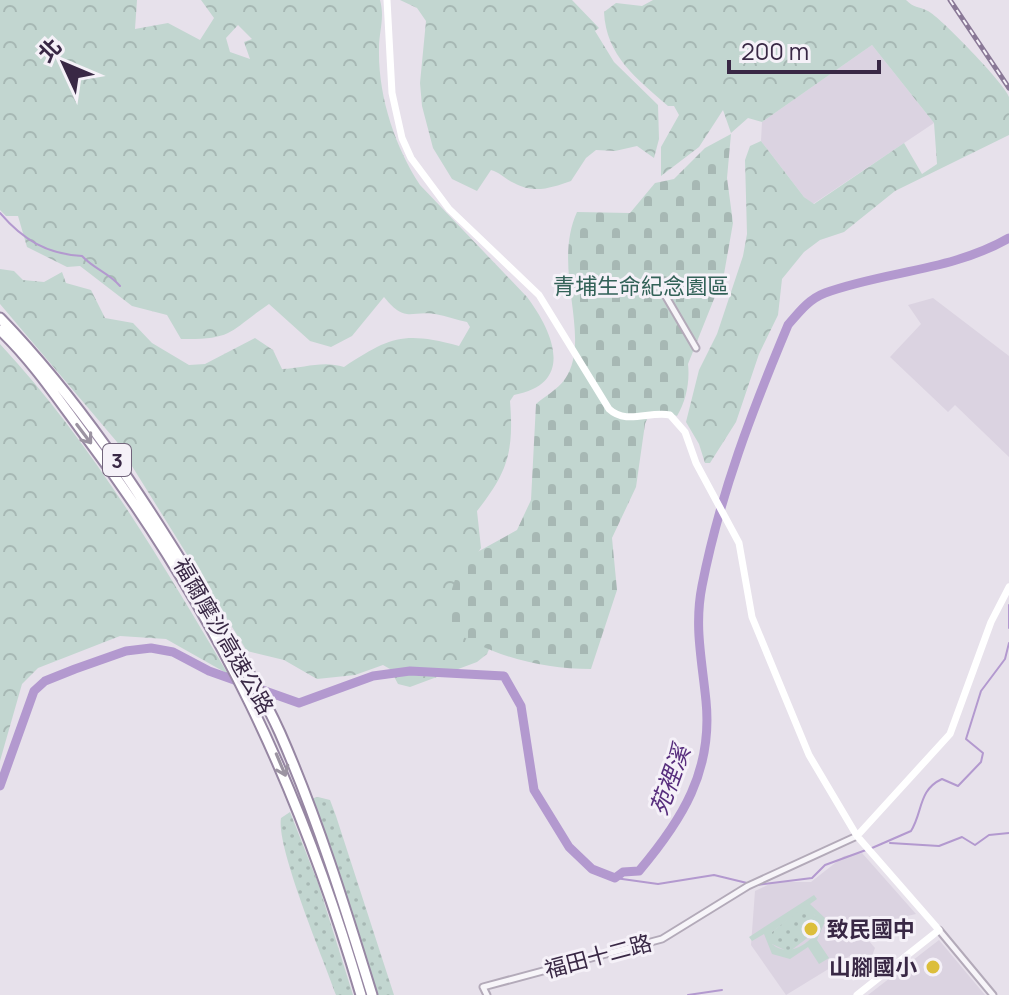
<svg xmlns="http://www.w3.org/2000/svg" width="1009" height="995" font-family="Manrope,'Noto Sans TC',sans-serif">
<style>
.built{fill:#dbd3e1}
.grass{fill:url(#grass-dots)}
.forest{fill:url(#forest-crowns);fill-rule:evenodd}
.cemetery{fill:url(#cemetery-stones)}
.pitch{fill:#c2d6d0;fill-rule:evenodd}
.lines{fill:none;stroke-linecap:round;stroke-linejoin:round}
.stream{stroke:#b399cf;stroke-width:2}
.river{stroke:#b399cf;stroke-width:9}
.minor-casing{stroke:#b3aab9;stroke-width:9}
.motorway-casing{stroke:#9787a3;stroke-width:13}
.minor{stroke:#f7f5f9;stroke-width:5}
.secondary{stroke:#fff;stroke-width:7}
.motorway{stroke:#fff;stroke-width:9}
.rail-casing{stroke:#8a7997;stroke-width:5}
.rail{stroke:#f5f1f8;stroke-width:2;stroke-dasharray:6;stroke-linecap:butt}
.oneway{stroke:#9c94a2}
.poi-dot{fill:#dcbe3b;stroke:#f5f1f8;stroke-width:3}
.labels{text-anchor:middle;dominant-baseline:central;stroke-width:6;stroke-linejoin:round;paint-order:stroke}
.shield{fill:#f5f1f8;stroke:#71647b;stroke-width:2}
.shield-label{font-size:20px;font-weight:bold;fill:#392845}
.park-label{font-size:22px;fill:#336258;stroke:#f5f1f8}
.street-label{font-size:22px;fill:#392845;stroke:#f5f1f8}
.poi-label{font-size:22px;font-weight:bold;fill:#392845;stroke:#f5f1f8;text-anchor:start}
.water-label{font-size:24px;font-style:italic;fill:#572d7d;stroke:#f5f1f8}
</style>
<defs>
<pattern id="grass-dots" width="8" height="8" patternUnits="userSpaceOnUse" patternTransform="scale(2)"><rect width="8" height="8" fill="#c2d6d0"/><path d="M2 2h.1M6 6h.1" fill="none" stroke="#a7b8b4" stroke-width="1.8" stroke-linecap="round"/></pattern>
<pattern id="forest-crowns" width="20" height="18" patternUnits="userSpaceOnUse" patternTransform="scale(2)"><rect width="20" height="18" fill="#c2d6d0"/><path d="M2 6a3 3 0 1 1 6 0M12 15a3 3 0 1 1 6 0" fill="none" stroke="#a7b8b4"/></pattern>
<pattern id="cemetery-stones" width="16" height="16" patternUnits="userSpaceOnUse" patternTransform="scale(2)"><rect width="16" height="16" fill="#c2d6d0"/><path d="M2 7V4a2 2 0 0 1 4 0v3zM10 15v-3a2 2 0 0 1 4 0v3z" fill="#a7b8b4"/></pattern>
</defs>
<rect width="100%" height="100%" fill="#e7e1eb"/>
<path class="built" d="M872,45L934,123L813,204L804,197L761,141L762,122Z
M933,298L1009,356V457L955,405L948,412L890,357L921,324L908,305Z
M862,853L916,914L876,923L863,934L875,948L867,970L853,954L786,995L751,945L755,891L774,882H811L844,856Z
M939,940L985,995H868Z"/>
<path class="grass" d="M318,797L330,800L336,816L394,995H377L310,799Z
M290,812L318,883L353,995H336C324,960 276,848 281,818Z
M799,910L811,912L818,918L819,929L789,952L772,944V932Z"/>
<path class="forest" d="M0,0H137L135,29L168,23L200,40L214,18L201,0H380C385,18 379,31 379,49C378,96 395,147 420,185L527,297C554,333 575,384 514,395L510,401C514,451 508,472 477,511L481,548L460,580L495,635L487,654L477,662L410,687L398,684L390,669L383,665L355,675L317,679L284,660L247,651L117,442L0,304V269L14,271L23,280L44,282L62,272L66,283L91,290L105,318L133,323L152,343L189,365L205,364L255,338L273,350L282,369C304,368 323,360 344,367C390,337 403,331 459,346L470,327L467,322C457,320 446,316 435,314C410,310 406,324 384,297L352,336L331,347L310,341L269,304C229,331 234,340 181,339L167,315L132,306L80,266L67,267L27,247L18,216H6L0,210ZM238,25L252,39L244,42L250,59L230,52L226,38Z
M400,0H572L599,28L595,31L614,62L658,105L659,139L654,158L637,146L615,151L596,150L586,158L571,181C551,188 534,194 514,183C505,179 501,173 491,170L477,191L452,179L433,148L422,106L420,83L426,21L417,8Z
M653,0H906C914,8 918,6 928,11C939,16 1006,85 1009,97C1009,109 1009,124 1009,135L895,191L844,232L820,240L804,252L782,279L778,315L759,354L736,422L710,463H705L699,444L686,422L699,370L717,334L743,256L747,234L745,160L750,146L761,141L804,197L814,204L904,143L922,174L937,164L934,123L872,45L762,122L748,118L731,133L723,110L699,147L661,176V147L679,115L674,106H668C637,79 606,56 604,12L616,3L642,6Z
M0,344C91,442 160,559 228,674L166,639L120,636L38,668L22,684L0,761Z"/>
<path class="cemetery" d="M731,134L727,178L733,223L724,274L688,364C690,382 686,401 677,416L665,411L650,412L645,424L636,487L612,538L617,590L591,669C537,669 485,654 441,623L461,561L517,530L531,500L536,404C544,397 558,389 565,379C593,337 551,269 577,212L630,213L655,183L674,179L705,148Z"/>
<path class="pitch" d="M814,895L817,899L810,904L826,919L817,940L829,958L819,964L808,947L790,959L772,954L764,934L752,941L749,937ZM799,911L815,915L819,929C808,945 788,958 772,944V932Z"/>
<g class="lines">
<path class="stream" d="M0,213C23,240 47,254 82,256C94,269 109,273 120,286
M1009,605V628
M890,843L939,846L962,837L975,845L989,835L1009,833
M872,848L911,831C923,812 918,790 942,779L958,786L981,762L983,753L966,739L981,691L1005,659L1009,643
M615,878L658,884L714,875L747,883
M757,885L812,878L825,865L866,850
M688,995L722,990"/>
<path class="river" d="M0,786L34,691L45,681L75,669L126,651L151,648L173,652L209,671L299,703L373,676L410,671L504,676L521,706L534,790L569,847L592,869L615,878L623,872L639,871C682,820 713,771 706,701C702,660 694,626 702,586C720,494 752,411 788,325C799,312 809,299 825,293C885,271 952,271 1009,238"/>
<defs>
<path id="minor" d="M665,295L696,348
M939,930L993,995
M487,995L483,987L662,939L748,886L857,836"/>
<path id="motorway" d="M0,318C78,399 138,490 196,585C225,633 257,682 280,733C317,817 345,907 372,995
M0,330C33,361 60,402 87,438C218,612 300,787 361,995"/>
</defs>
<use href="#minor" class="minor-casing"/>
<use href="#motorway" class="motorway-casing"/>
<use href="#minor" class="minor"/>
<path class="secondary" d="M387,0L392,93L402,138L411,158L449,209L539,295L609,409C626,425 649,411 670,415L685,432L696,463L739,543L752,617L809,755L857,836L939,930L857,995
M857,836L950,734L991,622L1009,587"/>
<use href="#motorway" class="motorway"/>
<defs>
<path id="rail" d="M950,0L1009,88"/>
</defs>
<use href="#rail" class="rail-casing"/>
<use href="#rail" class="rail"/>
</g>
<defs><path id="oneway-shaft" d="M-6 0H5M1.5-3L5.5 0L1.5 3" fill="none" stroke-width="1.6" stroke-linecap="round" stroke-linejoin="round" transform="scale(2)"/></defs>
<g class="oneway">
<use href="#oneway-shaft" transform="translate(84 434) rotate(53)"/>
<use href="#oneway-shaft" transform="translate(281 765) rotate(67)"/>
</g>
<g class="poi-dot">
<circle cx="811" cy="929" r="8"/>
<circle cx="933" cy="967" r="8"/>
</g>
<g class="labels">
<rect class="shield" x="103" y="444" width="28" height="32" rx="6"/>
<g class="shield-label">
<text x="117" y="460">3</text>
</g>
<g class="park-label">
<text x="641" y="286">青埔生命紀念園區</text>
</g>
<g class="street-label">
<text transform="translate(224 636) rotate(60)">福爾摩沙高速公路</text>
<text transform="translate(598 956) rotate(-15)">福田十二路</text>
</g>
<g class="poi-label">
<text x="827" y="929">致民國中</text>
<text x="917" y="967" text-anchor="end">山腳國小</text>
</g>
<g class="water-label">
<text transform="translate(669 780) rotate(-70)">苑裡溪</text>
</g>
</g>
<g transform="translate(64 64) rotate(314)" stroke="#f5f1f8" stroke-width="6" paint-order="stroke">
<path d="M0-6L14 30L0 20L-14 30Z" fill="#392845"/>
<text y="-12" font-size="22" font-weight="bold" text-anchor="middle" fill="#392845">北</text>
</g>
<path d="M729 60v12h150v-12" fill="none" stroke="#392845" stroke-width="4"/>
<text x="741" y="60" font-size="24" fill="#392845" stroke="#f5f1f8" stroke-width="6" paint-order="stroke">200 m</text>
</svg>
